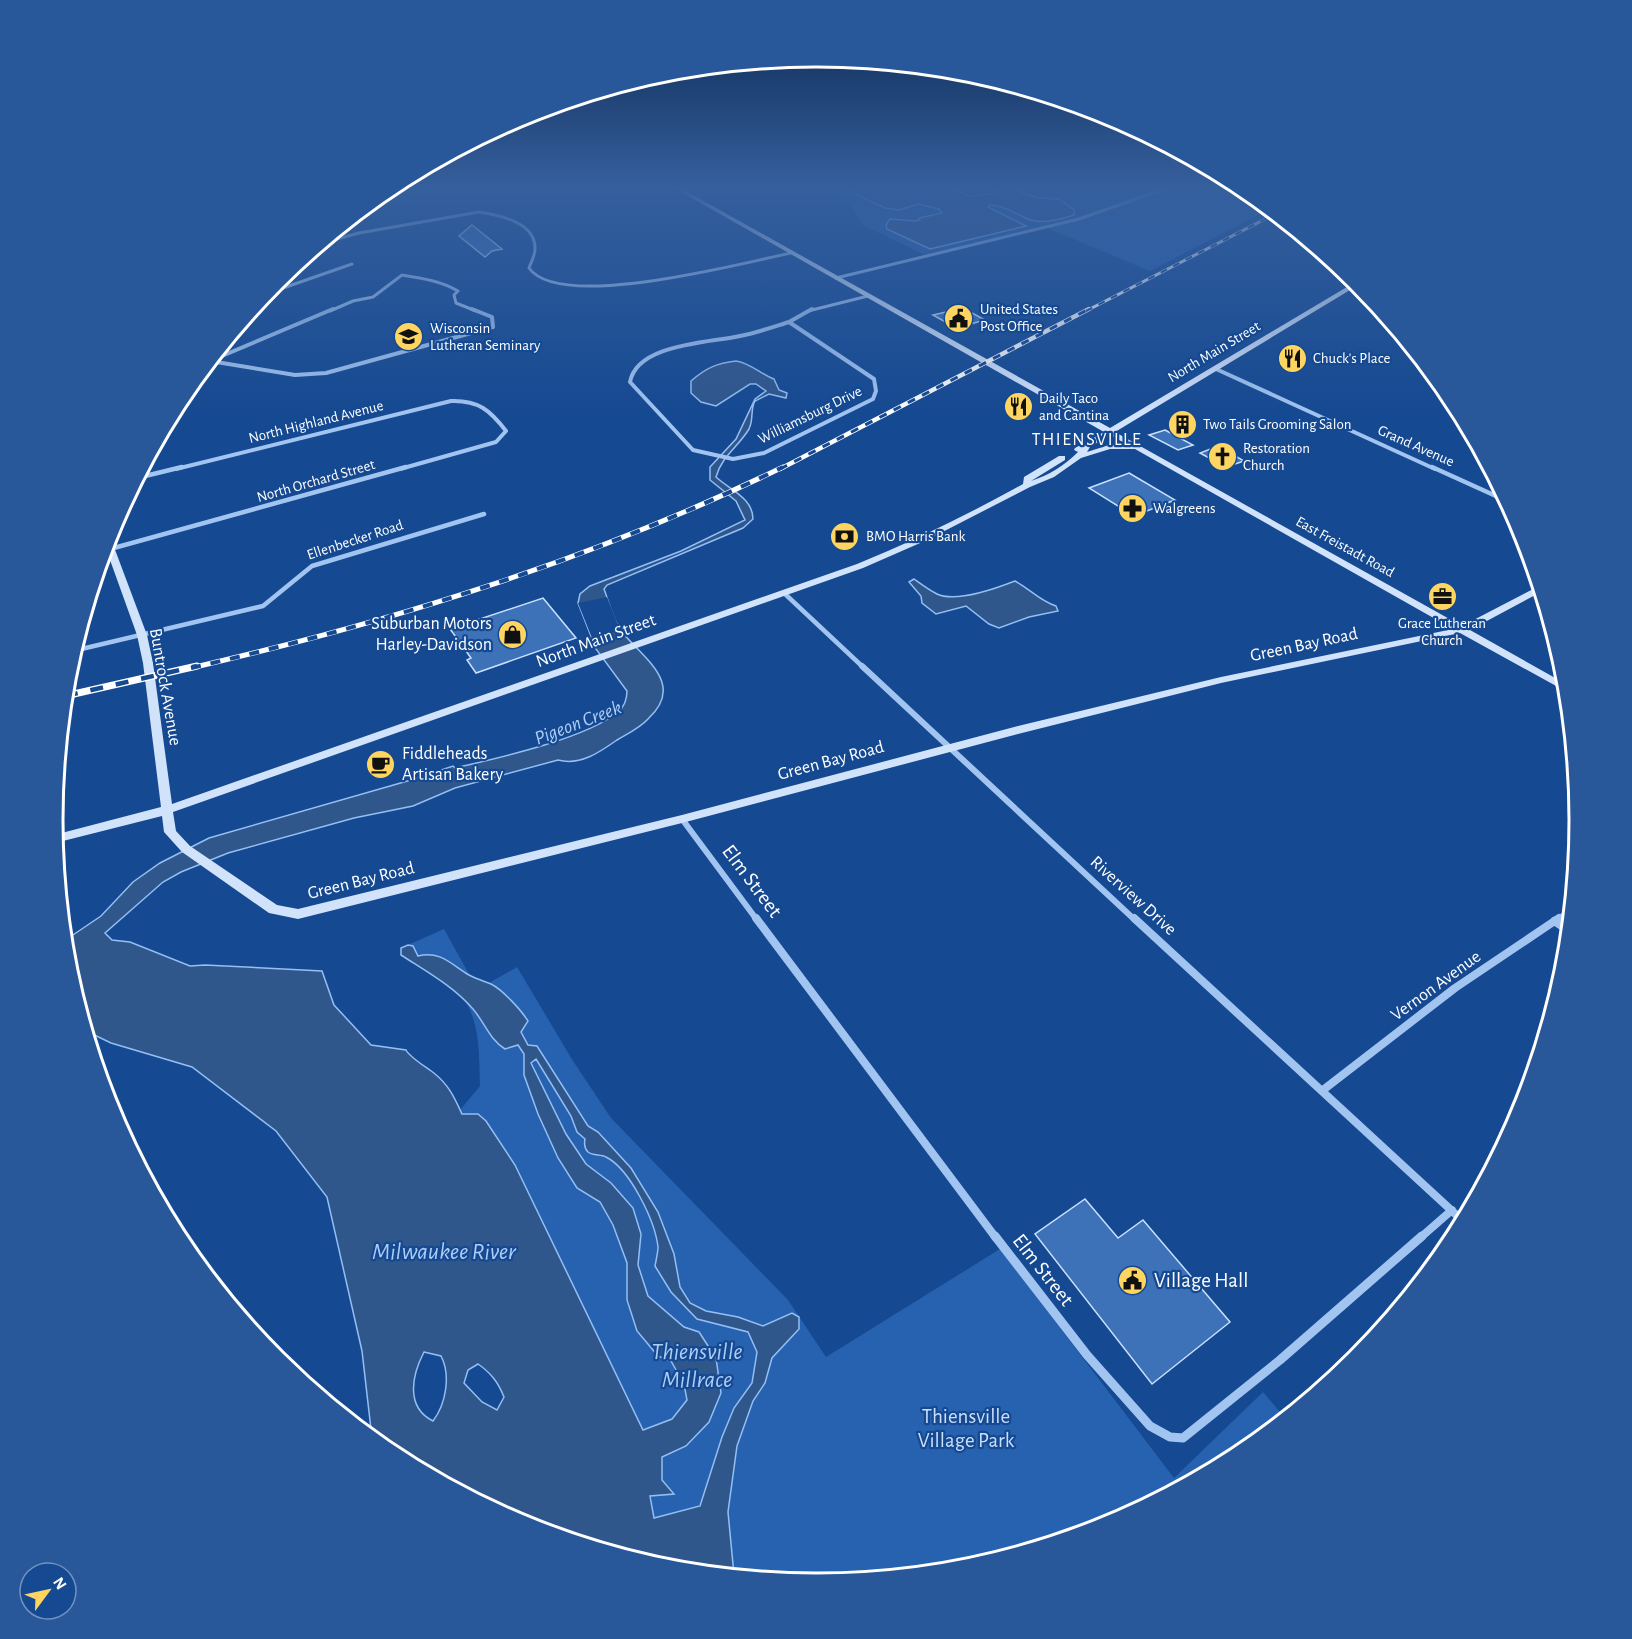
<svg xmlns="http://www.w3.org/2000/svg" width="1632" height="1639" font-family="'Alegreya Sans',sans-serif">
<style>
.green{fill:#2762b0}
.water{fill:#30578c;stroke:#94bff4;stroke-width:1.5;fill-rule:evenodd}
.pier{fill:#154991}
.building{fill:#3d72b9;stroke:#c9dffc;stroke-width:1.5}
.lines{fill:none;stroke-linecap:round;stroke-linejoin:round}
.street-far5{stroke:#a2c4f1;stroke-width:3}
.street-far4{stroke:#a2c4f1;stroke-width:4}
.street-far3{stroke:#a2c4f1;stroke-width:4.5}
.street-far2{stroke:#a2c4f1;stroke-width:6}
.street-far1{stroke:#a2c4f1;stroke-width:8}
.street{stroke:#a2c4f1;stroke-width:9}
.secondary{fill:#d1e2fb;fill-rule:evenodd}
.rail-far3-casing{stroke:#fff;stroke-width:3}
.rail-far2-casing{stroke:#fff;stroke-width:4.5}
.rail-far1-casing{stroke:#fff;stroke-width:5}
.rail-casing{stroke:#fff;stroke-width:7}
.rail-far3{stroke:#154991;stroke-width:2;stroke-dasharray:7;stroke-linecap:butt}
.rail-far2{stroke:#154991;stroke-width:3;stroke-dasharray:8;stroke-linecap:butt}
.rail-far1{stroke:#154991;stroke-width:4;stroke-dasharray:10;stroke-linecap:butt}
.rail{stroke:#154991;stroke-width:4.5;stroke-dasharray:13;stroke-linecap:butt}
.labels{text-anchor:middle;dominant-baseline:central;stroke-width:4.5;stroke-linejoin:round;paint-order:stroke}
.far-poi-label{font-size:15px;fill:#fff;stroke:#154991;text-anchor:start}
.far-street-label{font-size:15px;fill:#fff;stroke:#154991}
.far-quarter-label{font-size:18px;letter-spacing:1.5px;fill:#fff;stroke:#154991}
.poi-label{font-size:18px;fill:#fff;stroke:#154991;text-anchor:end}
.street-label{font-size:18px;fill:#fff;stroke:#154991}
.water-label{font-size:20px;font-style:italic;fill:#aecef8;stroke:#154991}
.near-street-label{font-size:21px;fill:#fff;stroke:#154991}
.near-poi-label{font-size:21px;fill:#fff;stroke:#154991;text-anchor:start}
.near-park-label{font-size:21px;fill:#c9dffc;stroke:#154991}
.near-water-label{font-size:24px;font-style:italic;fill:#aecef8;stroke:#154991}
.rim{fill:none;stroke:#fff;stroke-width:3}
</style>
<rect width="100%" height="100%" fill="#154991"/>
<path class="green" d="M819,185H836L885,208L918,204L939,209L942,213L916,221L897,218L887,229L930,249L1025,226L988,206C1003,202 1018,213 1031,220L1074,210L1052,198H1040L1015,191L1022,188V185H1241L1270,209L1150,271L1045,227L925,255L863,225L844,197Z
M444,929L470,976L489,983L517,967L573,1061L611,1118L788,1300L826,1357L1000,1249L1174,1478L1263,1392L1285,1418L1240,1455L1108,1525L965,1568L816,1583L734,1575L728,1512L700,1506L654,1518L643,1430L515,1165L486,1121L462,1114L460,1110L480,1086C479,1058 481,1017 460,995C443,978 421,968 401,955V948Z"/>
<path class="water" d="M836,185H944L970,196L996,193L987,185H1022V188L1016,191L1039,198L1059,199L1074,210V215C1061,219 1044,224 1031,220C1016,215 1007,206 990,205L988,207L1026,226L930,249L887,229L886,225L890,219L916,221L920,220L919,218L942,213L939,209L918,204L899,210L885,208Z
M736,361C750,363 761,374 774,379L779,390L787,393L786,398L769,394L755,401C750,409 754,419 749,429C739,446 721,457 716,477C730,490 753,498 753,519L743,528L607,585L604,589C609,602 613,621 622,632C644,659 686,684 648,719C640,728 627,734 617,740C600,752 580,766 558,760L455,788L413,806L354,818L228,853L181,872L163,882L105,933L112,940L130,942L190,966L205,965L322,971L334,1005L371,1045L406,1050C410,1058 428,1068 435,1074C449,1085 455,1099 462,1114H478L486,1121L515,1165L643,1430L672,1419L687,1400L684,1384L671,1361L658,1356L637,1331L627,1300V1263L613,1225L600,1202L577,1188L558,1158L538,1114L524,1075V1054L518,1045L505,1049C489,1039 485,1023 473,1009C453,986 427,972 401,955V948L408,945L413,946L418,956C440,950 452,965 469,975C476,979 484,981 491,984C503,990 521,1010 528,1021L521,1032L528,1045L537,1046L588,1126L598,1132L631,1168L658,1212L674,1254L680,1287L690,1303L706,1311L738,1317L763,1326L792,1313L799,1317V1329L772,1358L765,1383L753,1401L737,1446L728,1512L734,1575L667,1568L524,1525L392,1454L372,1438L362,1351L327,1197L276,1131L192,1067L111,1043L86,1031L67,968L64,941L101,916L133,882L160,863L209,838L411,780L453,766L455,768C498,758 585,739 618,712C625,706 627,699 627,691L596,649L578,603L580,594L590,586L681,551L745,520L736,501L710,480V467L736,439L755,399L766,391L756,384H750L716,406L701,402L691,393V381C706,368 717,363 736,361ZM536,1059L571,1116L577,1132L585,1139C584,1144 584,1148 588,1152C593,1156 601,1154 606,1157C630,1169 655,1221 658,1247C658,1253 656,1260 655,1266L671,1292L697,1319L748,1332L757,1352L752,1383L734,1408L722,1437L700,1506L654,1518L650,1496L674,1494L662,1480V1457L686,1446L709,1422L721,1393L716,1358L699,1332L684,1327L648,1296L638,1265L641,1234L633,1208L611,1183L586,1164L566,1134L531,1063ZM424,1352L441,1356C451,1375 446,1404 433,1421C405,1407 412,1375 424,1352ZM478,1364C491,1373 498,1382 504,1397L497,1410L482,1402L464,1383L468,1370Z
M914,579C921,584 929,590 937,594C956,603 997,588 1015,581C1030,589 1040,601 1056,606L1058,611L1029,617L999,628L989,624L966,606L936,614L922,603L921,596L909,582Z"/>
<path class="pier" d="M607,597L620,630L592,638L578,603Z"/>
<path class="building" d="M472,225L502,249L492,251L485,257L459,236Z
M963,308L985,320L956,328L933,315Z
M1165,430L1193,445L1178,450L1149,435Z
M1218,446L1244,461L1226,467L1200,453Z
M1129,473L1175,500L1134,516L1089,488Z
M543,598L576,638L476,673L467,660L471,658L450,629Z
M1085,1199L1118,1238L1143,1220L1230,1322L1152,1384L1035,1234Z"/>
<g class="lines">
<path class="street-far5" d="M384,191L413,188
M319,244L359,233L479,212C500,215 536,223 535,249C535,256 531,262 529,268C560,312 742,263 791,253
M836,278L1079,219L1176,185
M263,295L352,264
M330,311L353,301L373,297L402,275C421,278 441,281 458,291L454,295L456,303L476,311
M808,311L868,296"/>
<path class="street-far4" d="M789,322L874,379L876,391L873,399L764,453L733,459L693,450L630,382C637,344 708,343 740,336C756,333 773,327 789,322Z
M789,322L812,309
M1392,324V328L1400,333
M210,361L295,375L326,373L493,327L492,317L472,309
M210,361L333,309
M208,363L210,361
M1216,369L1435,469
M176,469L451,401C478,400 490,410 506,431L496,442L400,469"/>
<path class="street-far3" d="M1432,467L1507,501
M137,478L182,467
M103,551L406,467
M784,593L864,668
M73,651L263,606L312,566L484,514"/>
<path class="street-far2" d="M862,666L1135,920
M682,819L757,920
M1557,920L1570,911"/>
<path class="street-far1" d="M756,918L996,1238
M1134,918L1463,1221
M1554,921L1569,931
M1323,1090L1455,988L1559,918
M1420,1238L1452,1210"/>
<path class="street" d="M995,1236L1087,1355L1150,1426L1170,1437L1183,1438L1280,1360L1422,1236"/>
<path class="secondary" d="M669,185H675L1110,428L1357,281L1360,284L1115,432L1462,626L1539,586L1541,592L1470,630L1566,684L1567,692L1460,633L1221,683L1018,734L682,823L298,919L269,913L182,852L164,832L162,816L55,843L54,835L161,807L143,663L137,635L105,546L108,537L111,539L147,635L153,663L172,804L857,564C914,541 969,514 1023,484L1024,477L1059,456H1065V460L1031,481C1049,475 1064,466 1078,452L1074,450L1075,448L1104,432ZM1110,435L1128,445H1109L1087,452L1090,447ZM1110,449H1135L1453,629L1221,677L1018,726L682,815L298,909L277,905L190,846L176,831L173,812L863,568L927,540L1030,487L1054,477L1081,458Z"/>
<defs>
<path id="rail-far3" d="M1086,311L1275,214"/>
<path id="rail-far2" d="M780,469L1089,309"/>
<path id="rail-far1" d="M191,668C395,621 594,559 783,467"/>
<path id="rail" d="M65,696L197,666"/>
</defs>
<use href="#rail-far3" class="rail-far3-casing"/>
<use href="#rail-far2" class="rail-far2-casing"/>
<use href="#rail-far1" class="rail-far1-casing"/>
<use href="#rail" class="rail-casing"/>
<use href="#rail-far3" class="rail-far3"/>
<use href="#rail-far2" class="rail-far2"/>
<use href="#rail-far1" class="rail-far1"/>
<use href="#rail" class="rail"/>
</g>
<linearGradient id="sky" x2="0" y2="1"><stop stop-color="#0c2850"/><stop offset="0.45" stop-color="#355f9d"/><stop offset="1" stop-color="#355f9d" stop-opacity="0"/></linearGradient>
<rect width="1632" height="415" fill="url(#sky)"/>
<defs>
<symbol id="civic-disc" viewBox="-11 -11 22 22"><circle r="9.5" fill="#ffd562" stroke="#154991"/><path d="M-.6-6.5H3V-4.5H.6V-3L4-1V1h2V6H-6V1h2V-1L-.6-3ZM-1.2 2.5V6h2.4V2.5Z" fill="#111"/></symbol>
<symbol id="university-disc" viewBox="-11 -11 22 22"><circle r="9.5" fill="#ffd562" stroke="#154991"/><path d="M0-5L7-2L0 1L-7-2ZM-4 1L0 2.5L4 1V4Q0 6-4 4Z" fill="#111"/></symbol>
<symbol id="restaurant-disc" viewBox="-11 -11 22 22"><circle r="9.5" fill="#ffd562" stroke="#154991"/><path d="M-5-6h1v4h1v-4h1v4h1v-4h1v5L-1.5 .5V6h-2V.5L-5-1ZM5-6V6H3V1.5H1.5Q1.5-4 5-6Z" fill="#111"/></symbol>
<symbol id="building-disc" viewBox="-11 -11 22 22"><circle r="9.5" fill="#ffd562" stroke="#154991"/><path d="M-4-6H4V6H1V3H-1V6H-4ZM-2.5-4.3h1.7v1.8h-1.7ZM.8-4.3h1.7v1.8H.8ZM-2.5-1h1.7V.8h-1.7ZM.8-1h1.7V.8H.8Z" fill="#111"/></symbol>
<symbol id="church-disc" viewBox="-11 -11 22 22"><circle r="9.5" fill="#ffd562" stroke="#154991"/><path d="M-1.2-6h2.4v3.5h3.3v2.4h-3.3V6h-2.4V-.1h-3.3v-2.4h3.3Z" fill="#111"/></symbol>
<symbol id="pharmacy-disc" viewBox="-11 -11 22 22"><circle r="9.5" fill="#ffd562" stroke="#154991"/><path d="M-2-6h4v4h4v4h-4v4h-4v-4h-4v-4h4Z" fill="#111"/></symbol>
<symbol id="bank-disc" viewBox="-11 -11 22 22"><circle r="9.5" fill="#ffd562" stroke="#154991"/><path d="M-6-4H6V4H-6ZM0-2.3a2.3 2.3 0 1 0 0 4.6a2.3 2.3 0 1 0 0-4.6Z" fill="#111"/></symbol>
<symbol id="office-disc" viewBox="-11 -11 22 22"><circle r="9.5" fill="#ffd562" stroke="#154991"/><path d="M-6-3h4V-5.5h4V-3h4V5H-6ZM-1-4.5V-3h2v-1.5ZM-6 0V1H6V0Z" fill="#111"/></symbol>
<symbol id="shop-disc" viewBox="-11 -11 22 22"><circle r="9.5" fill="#ffd562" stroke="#154991"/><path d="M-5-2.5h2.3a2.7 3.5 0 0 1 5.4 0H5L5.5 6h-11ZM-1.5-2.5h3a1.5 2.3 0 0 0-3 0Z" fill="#111"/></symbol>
<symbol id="cafe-disc" viewBox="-11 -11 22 22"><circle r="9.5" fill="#ffd562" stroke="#154991"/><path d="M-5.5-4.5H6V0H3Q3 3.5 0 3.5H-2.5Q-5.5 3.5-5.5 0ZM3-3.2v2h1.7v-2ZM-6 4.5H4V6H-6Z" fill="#111"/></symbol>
</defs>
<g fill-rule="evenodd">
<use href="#civic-disc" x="942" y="302" width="33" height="33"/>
<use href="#university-disc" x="392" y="320" width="33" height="33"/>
<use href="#restaurant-disc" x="1276" y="342" width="33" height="33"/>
<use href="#restaurant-disc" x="1002" y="390" width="33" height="33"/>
<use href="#building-disc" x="1166" y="408" width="33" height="33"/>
<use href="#church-disc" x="1206" y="440" width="33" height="33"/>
<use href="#pharmacy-disc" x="1116" y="492" width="33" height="33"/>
<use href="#bank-disc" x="828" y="520" width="33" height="33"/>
<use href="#office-disc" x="1426" y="580" width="33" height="33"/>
<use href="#shop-disc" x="496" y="618" width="33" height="33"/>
<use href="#cafe-disc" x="364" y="748" width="33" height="33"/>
<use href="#civic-disc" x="1116" y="1264" width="33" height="33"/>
</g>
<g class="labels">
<g class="far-poi-label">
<text x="980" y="309">United States<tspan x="980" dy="17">Post Office</tspan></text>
<text x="430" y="328">Wisconsin<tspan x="430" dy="17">Lutheran Seminary</tspan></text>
<text x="1313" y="358">Chuck's Place</text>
<text x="1039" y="398">Daily Taco<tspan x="1039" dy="17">and Cantina</tspan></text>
<text x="1203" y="424">Two Tails Grooming Salon</text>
<text x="1243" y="448">Restoration<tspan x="1243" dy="17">Church</tspan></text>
<text x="1153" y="508">Walgreens</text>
<text x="866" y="536">BMO Harris Bank</text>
<text x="1442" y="623" text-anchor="middle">Grace Lutheran<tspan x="1442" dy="17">Church</tspan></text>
</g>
<g class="far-street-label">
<text transform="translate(1214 352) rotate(-31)">North Main Street</text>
<text transform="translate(810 415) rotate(-26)">Williamsburg Drive</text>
<text transform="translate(316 422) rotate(-14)">North Highland Avenue</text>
<text transform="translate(1416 446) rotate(24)">Grand Avenue</text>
<text transform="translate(316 481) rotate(-16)">North Orchard Street</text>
<text transform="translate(355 540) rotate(-18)">Ellenbecker Road</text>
<text transform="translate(1345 547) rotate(29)">East Freistadt Road</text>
</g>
<g class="far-quarter-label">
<text x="1087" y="440">THIENSVILLE</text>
</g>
<g class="poi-label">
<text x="492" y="624">Suburban Motors<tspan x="492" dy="21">Harley-Davidson</tspan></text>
<text x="402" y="754" text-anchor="start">Fiddleheads<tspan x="402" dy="21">Artisan Bakery</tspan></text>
</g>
<g class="street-label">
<text transform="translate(596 641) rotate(-20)">North Main Street</text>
<text transform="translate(1304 645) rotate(-12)">Green Bay Road</text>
<text transform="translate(165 687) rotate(80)">Buntrock Avenue</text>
<text transform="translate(831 761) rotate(-15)">Green Bay Road</text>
<text transform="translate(361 881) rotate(-14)">Green Bay Road</text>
<text transform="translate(1133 896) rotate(42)">Riverview Drive</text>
<text transform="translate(1436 986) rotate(-36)">Vernon Avenue</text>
</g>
<g class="water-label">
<text transform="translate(578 723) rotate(-21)">Pigeon Creek</text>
</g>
<g class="near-street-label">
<text transform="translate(752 881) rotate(53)">Elm Street</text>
<text transform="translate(1043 1270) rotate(52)">Elm Street</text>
</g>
<g class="near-poi-label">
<text x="1154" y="1280">Village Hall</text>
</g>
<g class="near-park-label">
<text x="966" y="1416">Thiensville<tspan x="966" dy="24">Village Park</tspan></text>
</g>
<g class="near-water-label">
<text x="444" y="1252">Milwaukee River</text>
<text x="697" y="1352">Thiensville<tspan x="697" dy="28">Millrace</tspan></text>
</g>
</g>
<path d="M0 0H1632V1639H0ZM63 820a753 753 0 1 1 1506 0a753 753 0 1 1-1506 0Z" fill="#28589a" fill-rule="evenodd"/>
<path class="rim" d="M63 820a753 753 0 1 1 1506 0a753 753 0 1 1-1506 0Z"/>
<g transform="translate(48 1591) rotate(57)"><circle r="28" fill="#154991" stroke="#7392bd" stroke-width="1.5"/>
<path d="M0-4.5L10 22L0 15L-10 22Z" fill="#ffd562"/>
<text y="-9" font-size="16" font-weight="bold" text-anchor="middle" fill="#ffffff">N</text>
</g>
</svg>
